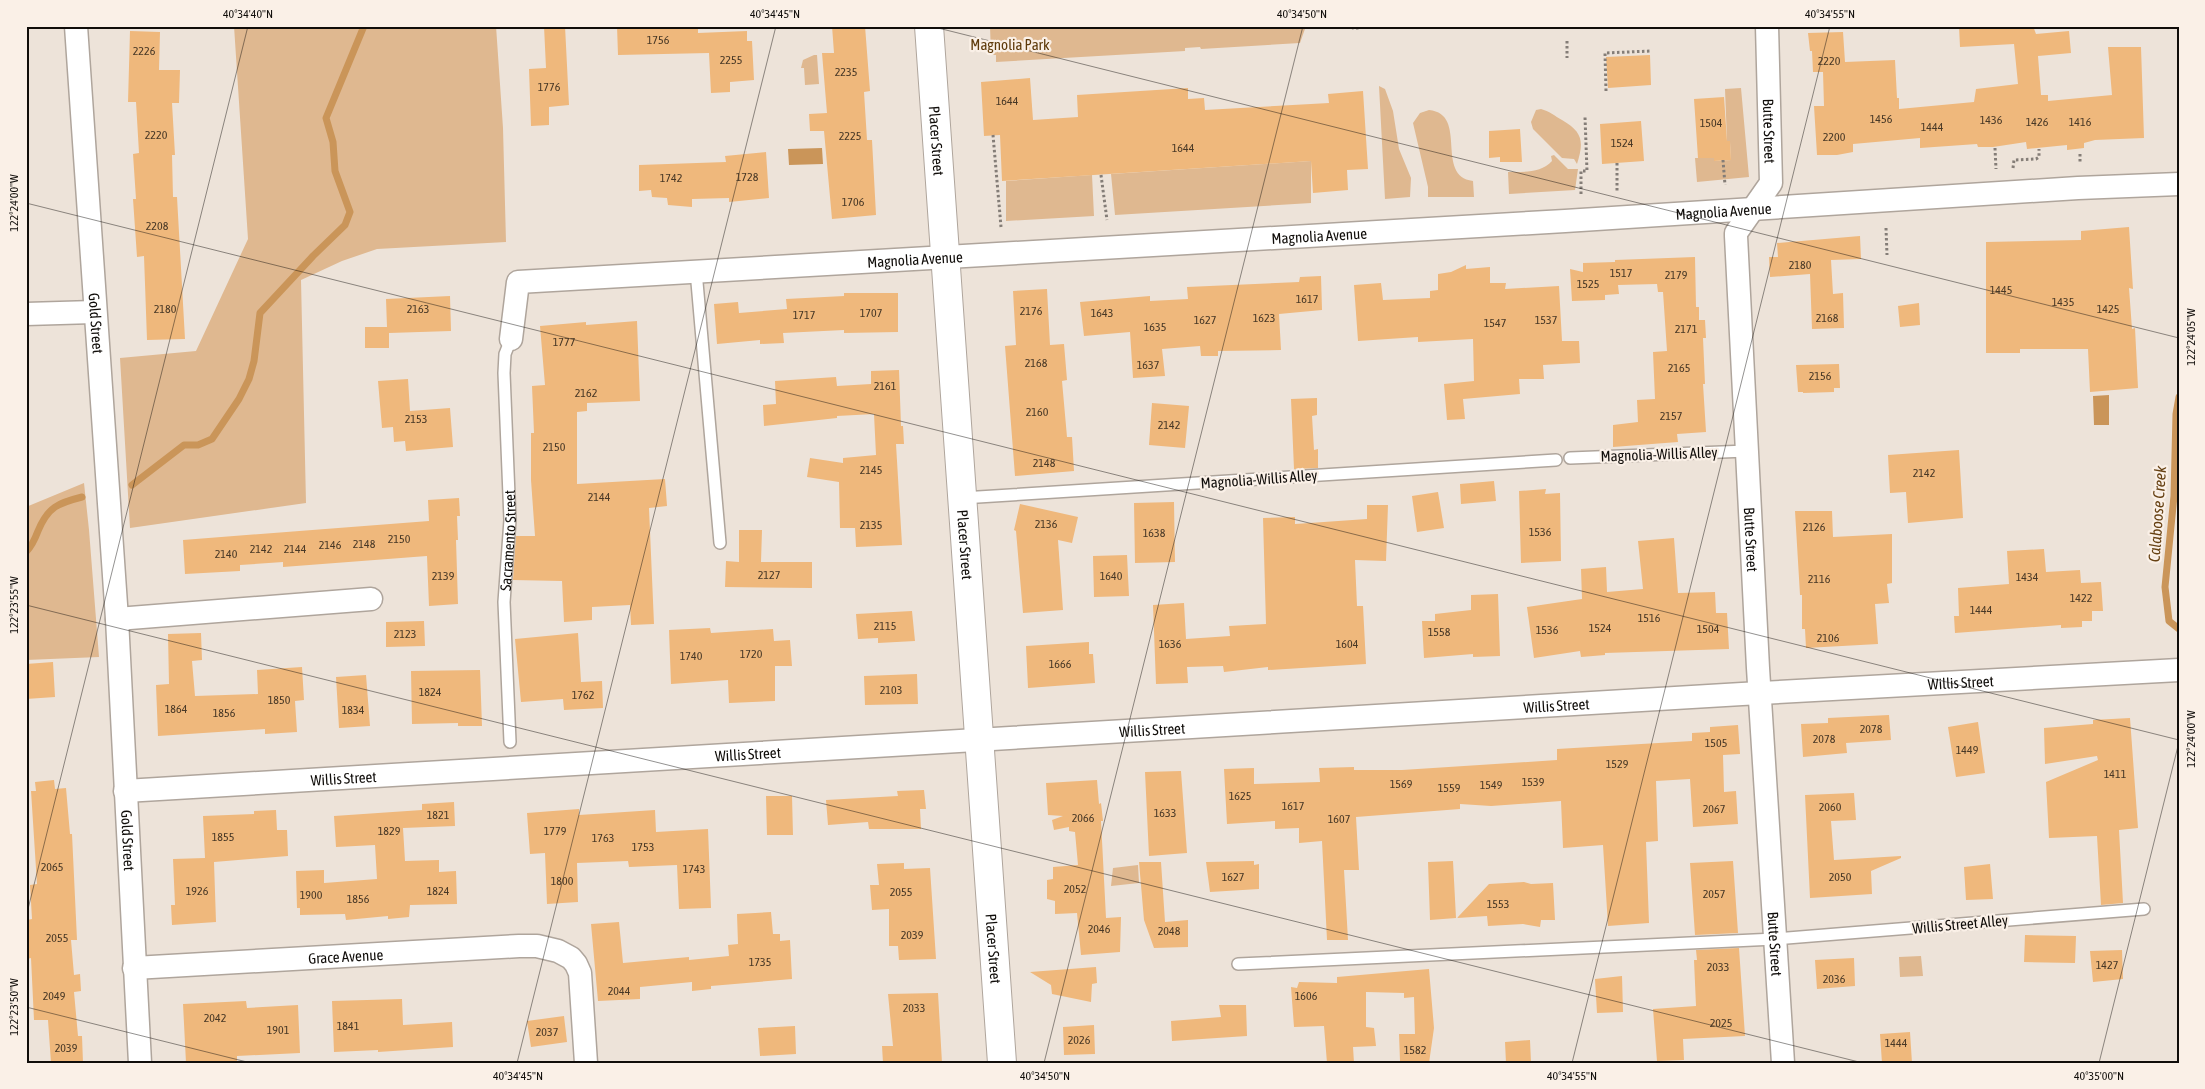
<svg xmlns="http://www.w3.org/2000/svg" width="2205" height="1089" font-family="'Asap Condensed',sans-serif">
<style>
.green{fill:#dfb890}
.water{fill:#ca9559}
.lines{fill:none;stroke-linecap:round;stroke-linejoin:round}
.stream{stroke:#ca9559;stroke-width:7}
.building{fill:#efb87c}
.lane-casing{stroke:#afa59c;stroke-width:14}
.street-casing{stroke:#afa59c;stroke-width:25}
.secondary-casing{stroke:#afa59c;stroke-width:30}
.path{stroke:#847d77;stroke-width:3;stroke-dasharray:2.5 2.5;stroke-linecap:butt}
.lane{stroke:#fff;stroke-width:11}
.street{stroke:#fff;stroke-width:22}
.secondary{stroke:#fff;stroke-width:28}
.ticks{fill:none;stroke:#100d0a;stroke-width:1;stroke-opacity:0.45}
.labels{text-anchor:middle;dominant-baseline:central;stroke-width:4.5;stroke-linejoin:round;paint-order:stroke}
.number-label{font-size:12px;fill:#483826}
.park-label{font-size:15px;fill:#5e3a0a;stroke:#faf0e7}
.street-label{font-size:15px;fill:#100d0a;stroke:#faf0e7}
.water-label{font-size:16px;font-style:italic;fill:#664113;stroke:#faf0e7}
.neatline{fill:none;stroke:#100d0a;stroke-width:2}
.ticks-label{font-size:12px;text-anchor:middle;fill:#100d0a}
</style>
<rect width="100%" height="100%" fill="#ede3d9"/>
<path class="green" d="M234,26H496L503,128L506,242L377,249L342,261L301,280L306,503L130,528L120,358L196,351L248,239Z
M990,26H1306L1300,43L1201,49L1200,47L1185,48V51L996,62V55H991Z
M814,55H817L819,84L805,85L804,68H801L803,60Z
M1379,86L1385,89L1393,111L1399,149L1411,178L1410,197L1385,199Z
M1741,88L1749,177L1697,182L1695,158H1714L1715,161L1731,160L1730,142L1727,141L1725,89Z
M1541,109C1549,111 1555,116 1562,120C1583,132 1584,142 1577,164L1574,159L1562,158L1533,129L1531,122L1536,110Z
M1429,110C1469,114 1434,176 1473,181L1474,197H1428V187L1413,123L1420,113Z
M1554,155L1568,169H1578L1575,190L1509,194L1508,172C1523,172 1541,173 1552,161L1551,156Z
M1311,161V203L1115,215L1111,174Z
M1092,175L1094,216L1006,221V181Z
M84,483L89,530L99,657L26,660V507Z
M1138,865L1139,883L1111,886L1113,868Z
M1921,956L1923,976L1900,977L1899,957Z"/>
<path class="water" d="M822,148L823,164L789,165L788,149Z
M2109,395V425H2094L2093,396Z"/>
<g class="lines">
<path class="stream" d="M2179,397L2176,414L2174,496L2165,587L2169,621L2179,629
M132,485L184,445H198L212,439L239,399L249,379L254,361L260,313L313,256L345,225L350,212L335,171L333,142L326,118L364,26
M26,552C32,546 35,539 38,531C48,507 58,503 82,497"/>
</g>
<path class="building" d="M544,26H565L569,105L549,107V125L531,126L529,69L546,68Z
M617,26H698V33L747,31V41H752L754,80L730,82V92L711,93L709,53L618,55Z
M832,26H865L870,91L864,92L867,140H872L876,215L832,219L824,131H810L809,114L827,113L822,53H834Z
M1959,26H2033L2036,34L2069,31L2071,53L2038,56L2041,95H2048V101L2112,95L2108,47H2141L2144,138L2095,140L2084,143V148L2067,150V145L2027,149L2026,142L1993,147H1978L1977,144L1920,148V138L1853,144V152L1837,155H1817L1814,106H1824L1823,72H1813L1812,51H1810L1808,33L1843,32L1845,62L1895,60L1897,98H1899V109L1974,102L1976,89L2018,84L2014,44L1960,47Z
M130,31L160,32L159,70H180L179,103H172L175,155H172L173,197H177L185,339L147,340L144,256L137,257L133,199H136L133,154L139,153L136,102H128Z
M1650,55L1651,85L1608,88L1606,57Z
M1030,78L1033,120L1078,117L1077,95L1188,88V99L1204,98L1205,110L1329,103L1328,94L1363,91L1368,169L1347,170L1348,190L1313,193L1311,161L1002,181L1000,135L984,136L981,82Z
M1724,97L1727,141H1730L1731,160L1714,161V158H1698L1694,99Z
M1641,121L1644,161L1602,164L1600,124Z
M1520,129L1522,162H1500V157L1489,158V131Z
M766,152L769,198L729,202V198L692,199V207L668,205L667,198L652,197L651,190L639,191V165L726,162L725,156Z
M2129,227L2133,289L2129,288L2132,329L2135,328L2138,388L2090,392L2088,349H2020V353H1986V242L2081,240V231Z
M1860,236L1861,259L1831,260L1833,294L1843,293L1844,328L1812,329L1810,274L1770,277L1769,257H1778L1777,243Z
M1695,257L1696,307H1699V320H1705L1706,338H1703L1705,384H1703L1706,432L1677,434L1678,442L1613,447V425L1638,422L1637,400L1655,399L1653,352L1667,351L1663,292H1658L1657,284L1618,285L1619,294L1605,295V300L1572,301L1570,269L1583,272V263L1615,262V260Z
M1466,265V269L1490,267V283H1506L1505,289L1559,286L1562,341H1579L1580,363L1543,365L1544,379H1519L1520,394L1463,399L1465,419L1447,420L1444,384L1474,381L1473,339L1418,342V337L1358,341L1354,285L1381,283L1383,300L1430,298V291L1438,290V274L1451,272Z
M1321,276L1322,310L1279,314L1281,350L1218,351V356H1201L1200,346L1162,349L1165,376L1133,378L1130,332L1084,336L1080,302L1150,296V301L1188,299L1187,287L1299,282L1300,277Z
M1047,289L1050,345L1064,344L1067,380L1062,381L1067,437H1072L1074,471L1015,476L1005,346L1016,345L1013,291Z
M844,293H898V332L844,333V330L783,333L784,343L760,344V340L717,344L714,304L738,302L739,313L787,309L786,299L844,296Z
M450,296L451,331L389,333V348H365V327H387L386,299Z
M1919,303L1920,325L1900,327L1898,306Z
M637,321L640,401L587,403V411L577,412V484L665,479L667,506L649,508L654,624L631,625L630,605L592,607V620L564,622L562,581L513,580L516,536H535L531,480V433H534L532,386L545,385L540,326L586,322V325Z
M1839,364L1840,388H1834V392L1803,393V392H1798L1796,365Z
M899,370L901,426H903L904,444H896L902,545L856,547L855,528H840L839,482L807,477L810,458L843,463V458L876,455L874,414L837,416V418L764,426L763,405L776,404L775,381L836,377L837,386L871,384V371Z
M408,379L410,411L450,408L453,447L406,451L405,441L394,442L393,427L382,428L378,381Z
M1317,398V415L1312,416L1314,450L1318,449V468L1294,469L1291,399Z
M1152,403L1189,406L1185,448L1149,445Z
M1959,450L1963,518L1908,523L1906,492L1890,493L1888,455Z
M1494,481L1496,501L1461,504L1460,484Z
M1546,489L1545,494L1560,493L1561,561L1521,563L1519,491Z
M1438,492L1444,528L1417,532L1412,496Z
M459,498L460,516H457L458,540H456L458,604L429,606L427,556L283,567V562L240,565V571L185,574L183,540L429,521L428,500Z
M1174,502L1175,562L1135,563L1134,503Z
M1020,504L1078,517L1072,543L1058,540L1063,610L1023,613L1016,531L1014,530Z
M1367,505H1388L1386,561L1355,560L1357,606H1363L1366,664L1268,670V667L1224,672L1223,666L1187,667L1188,683L1156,684L1153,605L1184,603L1186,639L1230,636L1229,626L1266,624L1263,518L1295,517V524L1367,519Z
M1795,511H1832L1833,537L1892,534V583L1887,584L1889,603L1875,604L1878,644L1806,648L1805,629H1802V595H1800Z
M739,530H762L761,562H812V588L725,587L726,561L739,562Z
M1674,538L1678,593L1715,592L1716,613H1727L1729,649L1605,653V655L1581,657L1580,651L1534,658L1527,607L1582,599L1581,569L1606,567L1607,592L1643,589L1638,541Z
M2044,549L2046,572L2080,570L2081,583L2101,582L2103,611H2092V621H2082V627L2061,628V625L1955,633L1954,616H1959L1958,588L2009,584L2007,551Z
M1127,555L1129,596L1094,597L1093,556Z
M1498,594L1500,656L1473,657V654L1424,658L1422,621H1435V614L1471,610V595Z
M912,611L915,641L878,643V638L858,639L856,614Z
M424,621L425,646L386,647V622Z
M710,628L711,633L773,629L774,641L790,640L792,666H775V701L729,703L728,680L671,684L669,630Z
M201,633L202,660L192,661L195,696L258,694L257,670L302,667L304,700L295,701L297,732L265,734V729L158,736L156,685L169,684L168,634Z
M578,633L581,682L602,681L603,708L564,710L563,699L521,702L515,639Z
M1089,642V654H1093L1095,683L1028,688L1026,646Z
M53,662L55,697L26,699V664Z
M480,670L482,726H458V723L412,724L411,671Z
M917,674L918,704L865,705L864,676Z
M366,675L370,726L339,728L336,677Z
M1889,715L1891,740L1846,743L1847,753L1803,757L1801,724L1828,723V718Z
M2130,718L2138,828L2119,830L2123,903L2101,905L2097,836L2049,838L2046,782L2098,760L2097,756L2045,764L2044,728L2093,724V720Z
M1978,722L1985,773L1956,777L1948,727Z
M1738,725L1740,754L1723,755L1724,792L1736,791L1738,824L1693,827L1690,779L1656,781L1658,841L1646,842L1649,923L1608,926L1603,845L1563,848L1561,801L1491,806L1460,804V809L1356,817L1359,870H1344L1348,940H1327L1322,841L1299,843V828L1275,829V821L1227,824L1224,769L1254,768V784L1320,782L1319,768L1354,767V770H1402L1557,760V749L1692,741V733L1710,732V727Z
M1181,771L1187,853L1149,856L1145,772Z
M54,780L55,789L66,788L70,834H72L77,940H71L74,975L80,974L81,991L74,992L78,1036H82L83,1063H51L48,1020H34L31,958L27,959V920L32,919L30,885L37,884L31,791H36L35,782Z
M1097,780L1099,804L1101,803L1103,821H1101L1106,918L1121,917L1120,952L1081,955L1077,913L1055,914V901L1047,899V880L1053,879V867L1078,865L1075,832L1069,831V827L1054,830L1052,820L1063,816L1048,815L1046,783Z
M924,790L926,809H920L921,829H869L868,822L828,825L826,800L898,796L897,791Z
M1854,793L1856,820L1831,821L1834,860L1901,856V858L1871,871L1872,894L1810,898L1805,795Z
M766,796H792L793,835H767Z
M454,802L455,826L403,828L405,861L439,860V872L456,871L457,904L410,905L409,917L388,919V916L346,920L345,914L300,915V908H297L296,871L324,870V883L377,879L375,845L336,847L334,816L422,810V804Z
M579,809V815L655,810L656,832L708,829L711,908L679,909L677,865L629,867L628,861L577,863L578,902L547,904L545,853L530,854L527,813Z
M276,810L277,830H287L288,856L214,862L216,922L172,925L171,905H175L173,859L205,858L203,816L254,814V811Z
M1254,861V865L1259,864V889L1210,892L1206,862Z
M1453,861L1456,918L1430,920L1428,862Z
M1733,861L1738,933L1695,935L1690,863Z
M1139,862H1161L1165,922L1188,920V947L1154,948L1144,920Z
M904,863V869L930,868L936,959L899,960L898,946H889V909L872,910L870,885H879L877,864Z
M1990,864L1993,899L1966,900L1964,867Z
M1524,882L1531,884L1553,883L1555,920H1541L1540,927L1523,924L1488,926L1487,916L1457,918L1489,884Z
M771,912L773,934H780V941L790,940L792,979L711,986V989L692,991V982L640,987V999L598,1001L591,924L619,922L623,963L689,957V960L729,956L728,945L738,944L737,914Z
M2025,935L2076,936L2075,963L2024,962Z
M1739,948L1745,1036L1683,1039L1684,1060L1657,1061L1653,1009L1696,1006L1694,960H1697L1696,950Z
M2122,950L2123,979L2093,982L2090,951Z
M1854,958L1855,986L1817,989L1815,960Z
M1096,967L1097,983L1092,984L1091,1002L1052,994L1051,985L1030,972Z
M1429,969L1434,1028L1429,1063L1400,1061L1399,1034H1415L1414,997L1404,998V993L1366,992V1027L1374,1028L1376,1046L1353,1047L1354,1063H1327L1324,1026L1294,1027L1291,987L1297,988L1299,982L1337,983V977Z
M1622,976L1623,1012L1597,1013L1595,979Z
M938,993L942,1063H883L882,1046H893L888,994Z
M402,999L403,1025L452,1022L453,1047L378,1052V1050L334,1052L332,1001Z
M246,1001L247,1008L298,1005L300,1053L237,1056V1063H186L183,1004Z
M1219,1005H1246L1247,1036L1172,1041L1171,1021L1221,1017Z
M564,1016L567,1042L531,1047L527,1021Z
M1094,1025L1095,1054L1064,1055L1063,1027Z
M795,1026L796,1054L760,1056L758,1028Z
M1910,1032L1912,1063H1882L1880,1034Z
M1530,1040L1531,1063H1506L1505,1042Z"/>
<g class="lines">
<defs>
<g id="lane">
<path d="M696,271L720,543"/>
<path d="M1570,458L1747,451"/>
<path d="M962,498L1556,460"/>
<path id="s1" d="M510,742L504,602L510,520L504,373L505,354L511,339"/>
<path d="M1238,964L1775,939L2144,909"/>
</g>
<g id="street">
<path id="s2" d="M76,26L117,619L140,1063"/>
<path id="s3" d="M1767,26L1771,183L1736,233V236L1758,668L1783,1063"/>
<path d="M26,314L94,312"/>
<path id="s4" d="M511,339L518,282L1565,221L2078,188L2179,184"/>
<path d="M117,619L371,599"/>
<path id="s5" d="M125,791L1742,694L2179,670"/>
<path id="s6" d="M134,968L519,946H537L558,951L571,958L576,964L580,973L586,1063"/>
</g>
<g id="secondary">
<path id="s7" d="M929,26L1002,1063"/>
</g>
</defs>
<use href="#lane" class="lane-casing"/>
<use href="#street" class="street-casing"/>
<use href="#secondary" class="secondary-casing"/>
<path class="path" d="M1353,26V28H1359V26
M1567,41V58
M1606,91L1605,53L1651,51
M993,135L1001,227
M1995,148L1996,169
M2080,154V164
M1723,160L1725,185
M1617,163V192
M2013,168L2014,160L2036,159L2039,157V149
M1101,175L1107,220
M1581,194V171H1587L1585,117
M1886,228L1887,255"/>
<use href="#lane" class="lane"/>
<use href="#street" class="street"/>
<use href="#secondary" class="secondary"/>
</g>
<path class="ticks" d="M930,26L2179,338M26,203L2179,740M26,605L1863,1063M26,917L248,26M26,1007L251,1063M517,1063L776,26M1044,1063L1303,26M1572,1063L1830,26M2099,1063L2179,742"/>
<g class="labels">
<g class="number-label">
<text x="658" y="40">1756</text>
<text x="144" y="51">2226</text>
<text x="731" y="60">2255</text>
<text x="1829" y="61">2220</text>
<text x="846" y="72">2235</text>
<text x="549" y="87">1776</text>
<text x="1007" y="101">1644</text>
<text x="1881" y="119">1456</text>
<text x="1991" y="120">1436</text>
<text x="2037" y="122">1426</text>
<text x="2080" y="122">1416</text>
<text x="1711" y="123">1504</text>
<text x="1932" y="127">1444</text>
<text x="156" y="135">2220</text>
<text x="850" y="136">2225</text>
<text x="1834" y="137">2200</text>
<text x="1622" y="143">1524</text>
<text x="1183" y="148">1644</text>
<text x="747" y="177">1728</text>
<text x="671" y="178">1742</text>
<text x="853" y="202">1706</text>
<text x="157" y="226">2208</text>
<text x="1800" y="265">2180</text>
<text x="1621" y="273">1517</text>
<text x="1676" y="275">2179</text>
<text x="1588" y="284">1525</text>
<text x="2001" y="290">1445</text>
<text x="1307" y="299">1617</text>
<text x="2063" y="302">1435</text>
<text x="165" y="309">2180</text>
<text x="418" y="309">2163</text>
<text x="2108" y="309">1425</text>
<text x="1031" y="311">2176</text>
<text x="871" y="313">1707</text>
<text x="1102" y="313">1643</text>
<text x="804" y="315">1717</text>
<text x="1264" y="318">1623</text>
<text x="1827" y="318">2168</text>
<text x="1205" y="320">1627</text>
<text x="1546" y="320">1537</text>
<text x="1495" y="323">1547</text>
<text x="1155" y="327">1635</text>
<text x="1686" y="329">2171</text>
<text x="564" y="342">1777</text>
<text x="1036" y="363">2168</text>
<text x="1148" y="365">1637</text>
<text x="1679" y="368">2165</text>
<text x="1820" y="376">2156</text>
<text x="885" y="386">2161</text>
<text x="586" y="393">2162</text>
<text x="1037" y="412">2160</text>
<text x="1671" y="416">2157</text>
<text x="416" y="419">2153</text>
<text x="1169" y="425">2142</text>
<text x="554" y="447">2150</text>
<text x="1044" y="463">2148</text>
<text x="871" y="470">2145</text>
<text x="1924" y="473">2142</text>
<text x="599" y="497">2144</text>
<text x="1046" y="524">2136</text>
<text x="871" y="525">2135</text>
<text x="1814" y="527">2126</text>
<text x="1540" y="532">1536</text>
<text x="1154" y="533">1638</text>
<text x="399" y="539">2150</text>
<text x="364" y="544">2148</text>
<text x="330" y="545">2146</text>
<text x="261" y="549">2142</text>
<text x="295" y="549">2144</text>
<text x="226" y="554">2140</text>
<text x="769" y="575">2127</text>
<text x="443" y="576">2139</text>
<text x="1111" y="576">1640</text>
<text x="2027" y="577">1434</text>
<text x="1819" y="579">2116</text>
<text x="2081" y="598">1422</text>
<text x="1981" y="610">1444</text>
<text x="1649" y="618">1516</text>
<text x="885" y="626">2115</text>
<text x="1600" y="628">1524</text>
<text x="1708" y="629">1504</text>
<text x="1547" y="630">1536</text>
<text x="1439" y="632">1558</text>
<text x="405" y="634">2123</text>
<text x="1828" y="638">2106</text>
<text x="1170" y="644">1636</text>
<text x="1347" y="644">1604</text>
<text x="751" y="654">1720</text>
<text x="691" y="656">1740</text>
<text x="1060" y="664">1666</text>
<text x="891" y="690">2103</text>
<text x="430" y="692">1824</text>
<text x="583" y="695">1762</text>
<text x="279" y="700">1850</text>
<text x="176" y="709">1864</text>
<text x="353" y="710">1834</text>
<text x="224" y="713">1856</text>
<text x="1871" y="729">2078</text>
<text x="1824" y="739">2078</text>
<text x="1716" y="743">1505</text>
<text x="1967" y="750">1449</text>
<text x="1617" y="764">1529</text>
<text x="2115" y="774">1411</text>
<text x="1533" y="782">1539</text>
<text x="1401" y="784">1569</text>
<text x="1491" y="785">1549</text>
<text x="1449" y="788">1559</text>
<text x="1240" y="796">1625</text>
<text x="1293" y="806">1617</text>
<text x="1830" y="807">2060</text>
<text x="1714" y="809">2067</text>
<text x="1165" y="813">1633</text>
<text x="438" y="815">1821</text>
<text x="1083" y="818">2066</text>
<text x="1339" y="819">1607</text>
<text x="389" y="831">1829</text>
<text x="555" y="831">1779</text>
<text x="223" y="837">1855</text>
<text x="603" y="838">1763</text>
<text x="643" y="847">1753</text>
<text x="52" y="867">2065</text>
<text x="694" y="869">1743</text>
<text x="1233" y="877">1627</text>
<text x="1840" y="877">2050</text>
<text x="562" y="881">1800</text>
<text x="1075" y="889">2052</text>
<text x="197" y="891">1926</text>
<text x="438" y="891">1824</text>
<text x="901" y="892">2055</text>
<text x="1714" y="894">2057</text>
<text x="311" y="895">1900</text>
<text x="358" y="899">1856</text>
<text x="1498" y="904">1553</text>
<text x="1099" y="929">2046</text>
<text x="1169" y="931">2048</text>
<text x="912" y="935">2039</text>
<text x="57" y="938">2055</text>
<text x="760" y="962">1735</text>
<text x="2107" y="965">1427</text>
<text x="1718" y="967">2033</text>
<text x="1834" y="979">2036</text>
<text x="619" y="991">2044</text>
<text x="54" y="996">2049</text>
<text x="1306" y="996">1606</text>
<text x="914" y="1008">2033</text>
<text x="215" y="1018">2042</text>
<text x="1721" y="1023">2025</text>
<text x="348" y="1026">1841</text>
<text x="278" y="1030">1901</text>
<text x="547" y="1032">2037</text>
<text x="1079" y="1040">2026</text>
<text x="1896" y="1043">1444</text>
<text x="66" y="1048">2039</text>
<text x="1415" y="1050">1582</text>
</g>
<g class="park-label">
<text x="1010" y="44">Magnolia Park</text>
</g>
<g class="street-label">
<text stroke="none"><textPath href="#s3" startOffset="105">Butte Street</textPath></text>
<text stroke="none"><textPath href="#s7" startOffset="115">Placer Street</textPath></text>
<text stroke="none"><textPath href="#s4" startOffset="1265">Magnolia Avenue</textPath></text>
<text stroke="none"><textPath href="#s4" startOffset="860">Magnolia Avenue</textPath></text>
<text stroke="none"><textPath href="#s4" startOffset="455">Magnolia Avenue</textPath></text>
<text stroke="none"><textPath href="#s2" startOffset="298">Gold Street</textPath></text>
<text transform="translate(1659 454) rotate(-2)">Magnolia-Willis Alley</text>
<text transform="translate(1259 479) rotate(-4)">Magnolia-Willis Alley</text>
<text stroke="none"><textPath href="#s3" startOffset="525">Butte Street</textPath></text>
<text stroke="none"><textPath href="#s1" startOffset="202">Sacramento Street</textPath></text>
<text stroke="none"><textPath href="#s7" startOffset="520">Placer Street</textPath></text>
<text stroke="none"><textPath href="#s5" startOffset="1839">Willis Street</textPath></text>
<text stroke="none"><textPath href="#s5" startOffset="1434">Willis Street</textPath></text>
<text stroke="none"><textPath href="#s5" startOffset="1029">Willis Street</textPath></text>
<text stroke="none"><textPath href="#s5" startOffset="624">Willis Street</textPath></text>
<text stroke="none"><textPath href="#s5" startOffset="219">Willis Street</textPath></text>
<text stroke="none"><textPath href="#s2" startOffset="816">Gold Street</textPath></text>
<text transform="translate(1960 924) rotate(-5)">Willis Street Alley</text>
<text stroke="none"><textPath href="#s3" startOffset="930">Butte Street</textPath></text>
<text stroke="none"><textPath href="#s7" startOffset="925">Placer Street</textPath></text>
<text stroke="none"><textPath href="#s6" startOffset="212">Grace Avenue</textPath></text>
</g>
<g class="water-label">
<text transform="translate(2157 514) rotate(-86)">Calaboose Creek</text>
</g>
</g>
<rect width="2205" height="1089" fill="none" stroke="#faf0e7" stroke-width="55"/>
<rect x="28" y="28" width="2150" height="1034" class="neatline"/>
<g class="ticks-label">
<text x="248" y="18">40°34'40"N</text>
<text x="775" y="18">40°34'45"N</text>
<text x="1302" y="18">40°34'50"N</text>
<text x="1830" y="18">40°34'55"N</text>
<text transform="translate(14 203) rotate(-90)" y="4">122°24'00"W</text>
<text transform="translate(2191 337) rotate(-90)" y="4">122°24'05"W</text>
<text transform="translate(14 605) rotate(-90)" y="4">122°23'55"W</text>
<text transform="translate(2191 739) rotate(-90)" y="4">122°24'00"W</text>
<text transform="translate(14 1007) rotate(-90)" y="4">122°23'50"W</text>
<text x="518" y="1080">40°34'45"N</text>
<text x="1045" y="1080">40°34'50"N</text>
<text x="1572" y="1080">40°34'55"N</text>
<text x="2099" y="1080">40°35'00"N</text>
</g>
</svg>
